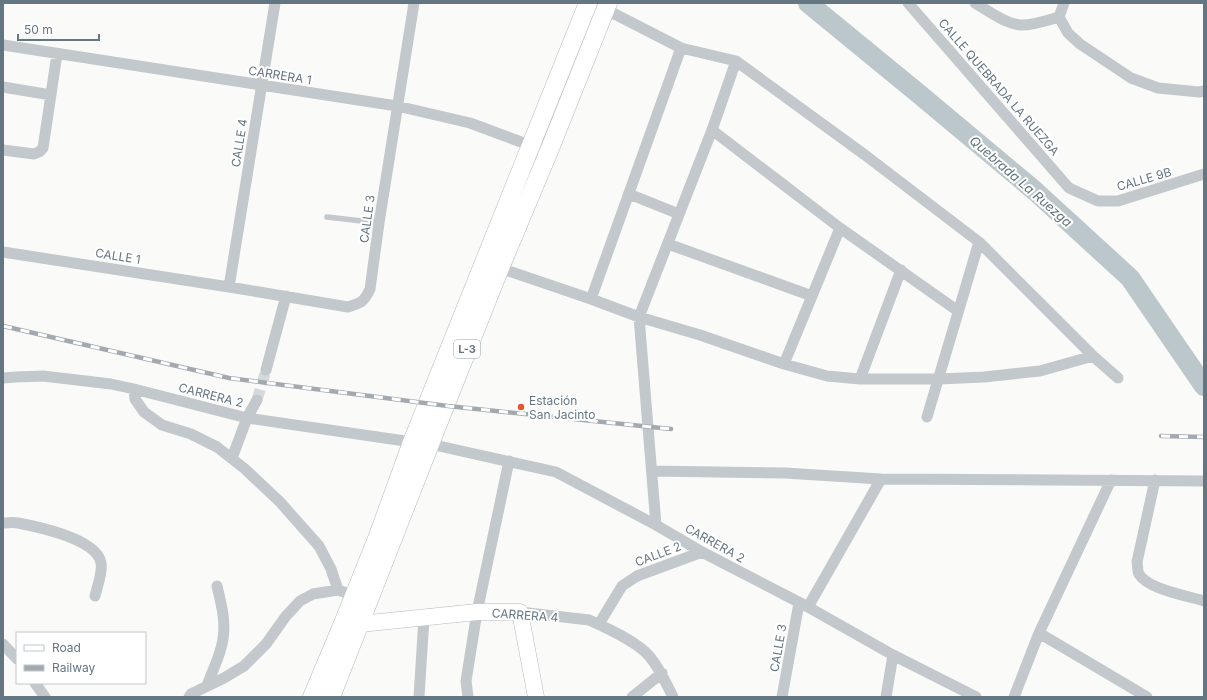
<svg xmlns="http://www.w3.org/2000/svg" width="1207" height="700" font-family="Inter,sans-serif">
<style>
.lines{fill:none;stroke-linecap:round;stroke-linejoin:round}
.river{stroke:#bbc7cb;stroke-width:20}
.street-tunnel{stroke:#d5d9db;stroke-width:11;stroke-dasharray:11 5.5;stroke-linecap:butt}
.secondary-casing{stroke:#b3babf;stroke-width:17}
.primary-casing{stroke:#b5babe;stroke-width:19}
.lane{stroke:#c3c8cc;stroke-width:5.5}
.street{stroke:#c3c8cc;stroke-width:11}
.secondary{stroke:#fff;stroke-width:16}
.primary{stroke:#fff;stroke-width:18}
.rail-casing{stroke:#a2aab0;stroke-width:4.5}
.rail{stroke:#fff;stroke-width:3;stroke-dasharray:9;stroke-linecap:butt}
.poi-dot{fill:#e4572e;stroke:#fff;stroke-width:1.5}
.labels{text-anchor:middle;dominant-baseline:central;stroke-width:4;stroke-linejoin:round;paint-order:stroke}
.shield{fill:#fff;stroke:#939fa8;stroke-width:1}
.shield-label{font-size:11px;font-weight:bold;fill:#657683}
.street-label{font-size:12px;fill:#657683;stroke:#fff}
.poi-label{font-size:12px;fill:#657683;stroke:#fff;text-anchor:start}
.water-label{font-size:13px;font-style:italic;fill:#60757c;stroke:#fff}
</style>
<rect width="100%" height="100%" fill="#fafaf8"/>
<g class="lines">
<path class="river" d="M808,3L919,94L1035,191L1130,278L1204,386"/>
<path class="street-tunnel" d="M257,400L266,370"/>
<defs>
<path id="secondary" d="M349,623L360,624L477,612H520L536,697"/>
<path id="primary" d="M312,697L344,621L378,536L412,442L588,3
M331,697L430,444L500,268L549,151L608,3"/>
</defs>
<use href="#secondary" class="secondary-casing"/>
<use href="#primary" class="primary-casing"/>
<path class="lane" d="M327,217L379,223"/>
<path class="street" d="M908,3L1069,188L1098,201H1118L1204,174
M975,3C988,11 1005,23 1020,25C1031,26 1048,20 1059,17
M1064,3L1059,17L1068,33L1080,44L1131,78L1158,88L1199,92L1204,91
M3,45L397,106L470,123L537,148
M3,87L51,95
M712,130L840,228L958,311
M3,150L34,154L39,152L43,148L57,54
M629,194L679,214
M668,244L812,296
M3,252L229,287L348,307C361,303 364,302 370,289L379,223L414,3
M500,268L591,299L639,317L700,335L784,364L827,376L860,379H939L984,377L1040,371L1093,356L979,242L865,155L736,61L681,48L605,9
M229,287L275,3
M591,299L681,48
M1093,356L1118,378
M784,364L840,228
M266,370L286,296
M3,378L16,377L43,376L111,384L134,389L247,418L412,442
M860,379L901,270
M134,389L135,399L144,412L162,425L191,434L217,447L245,469L280,502L319,546L331,569L338,590
M927,417L979,242
M430,444L556,472L656,525L702,552L808,607L893,655L976,697
M232,458L247,418L257,400
M652,471L785,473L881,479L1204,481
M1155,480L1137,562C1138,566 1137,571 1139,574C1147,589 1188,596 1204,601
M3,523C8,523 13,522 18,523C39,527 97,539 101,563C103,572 97,587 95,596
M656,525L639,317L712,130L736,61
M808,607L881,479
M520,612L589,620C607,628 638,642 650,657C660,669 666,683 673,697
M599,624L622,586L637,576L702,552
M1039,633L1147,697
M3,644L17,659
M35,683L45,697
M207,686C212,671 221,655 223,639C226,621 221,603 217,586
M189,697L191,694L224,678L244,666L266,644L286,616L300,601L313,594L338,590L344,592
M419,697L424,618
M468,697L466,681L477,612L509,461
M632,697L662,673
M782,697L799,603
M886,697L893,655
M1014,697L1039,633L1111,480"/>
<use href="#secondary" class="secondary"/>
<use href="#primary" class="primary"/>
<defs>
<path id="rail" d="M3,326L229,378L448,406L671,429
M1161,436L1204,437"/>
</defs>
<use href="#rail" class="rail-casing"/>
<use href="#rail" class="rail"/>
</g>
<circle class="poi-dot" cx="521" cy="407" r="4"/>
<g class="labels">
<rect class="shield" x="454" y="340" width="26" height="18" rx="3"/>
<g class="shield-label">
<text x="467" y="349">L-3</text>
</g>
<g class="street-label">
<text transform="translate(280 75) rotate(9)">CARRERA 1</text>
<text transform="translate(999 87) rotate(49)">CALLE QUEBRADA LA RUEZGA</text>
<text transform="translate(239 143) rotate(-81)">CALLE 4</text>
<text transform="translate(1144 179) rotate(-16)">CALLE 9B</text>
<text transform="translate(367 219) rotate(-82)">CALLE 3</text>
<text transform="translate(118 256) rotate(9)">CALLE 1</text>
<text transform="translate(211 395) rotate(14)">CARRERA 2</text>
<text transform="translate(715 543) rotate(29)">CARRERA 2</text>
<text transform="translate(658 554) rotate(-21)">CALLE 2</text>
<text transform="translate(525 615) rotate(4)">CARRERA 4</text>
<text transform="translate(778 648) rotate(-80)">CALLE 3</text>
</g>
<g class="poi-label">
<text x="529" y="400">Estación<tspan x="529" dy="14">San Jacinto</tspan></text>
</g>
<g class="water-label">
<text transform="translate(1021 181) rotate(41)">Quebrada La Ruezga</text>
</g>
</g>
<rect width="1207" height="700" fill="none" stroke="#657683" stroke-width="8"/>
<rect x="16" y="632" width="130" height="52" fill="#ffffff" stroke="#c1c8cd"/>
<rect x="24" y="645" width="20" height="6" fill="#ffffff" stroke="#c1c8cd"/>
<text x="52" y="652" font-size="12" fill="#657683">Road</text>
<rect x="24" y="665" width="20" height="6" fill="#a2aab0" stroke="#c1c8cd"/>
<text x="52" y="672" font-size="12" fill="#657683">Railway</text>
<path d="M18 34v6h81v-6" fill="none" stroke="#657683" stroke-width="2"/>
<text x="24" y="34" font-size="12" fill="#657683" stroke="#ffffff" stroke-width="3" paint-order="stroke">50 m</text>
</svg>
